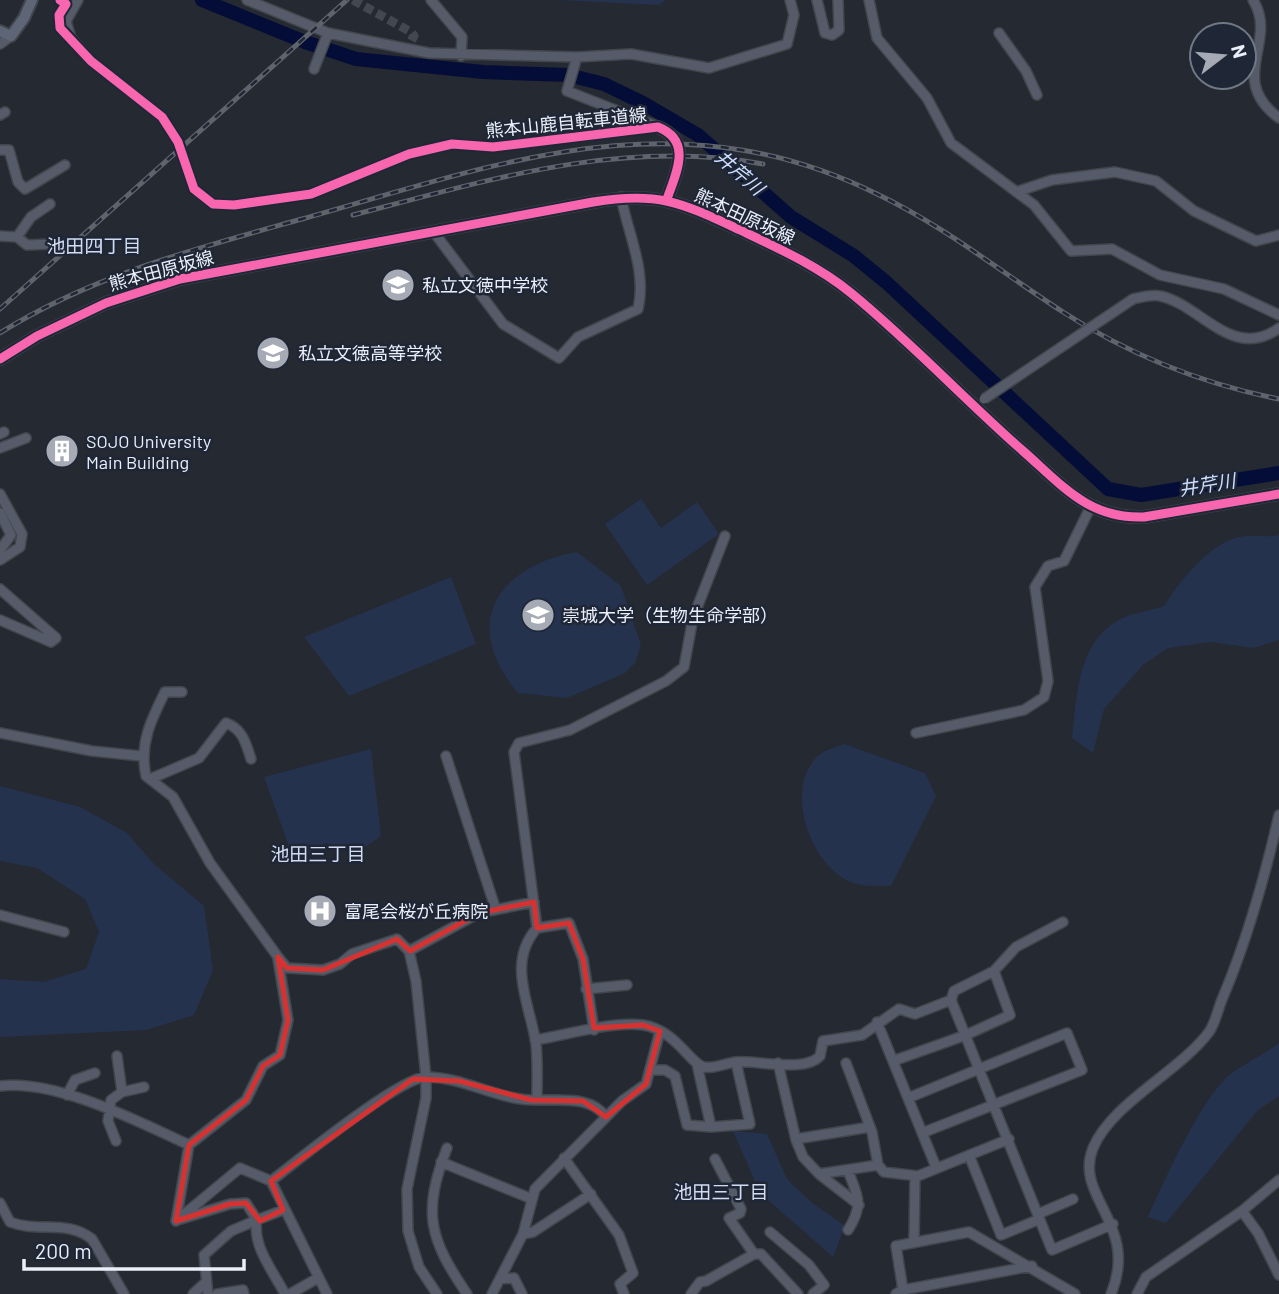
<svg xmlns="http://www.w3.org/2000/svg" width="1279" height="1294" font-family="Barlow,'Noto Sans JP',sans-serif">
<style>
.green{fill:#25324e}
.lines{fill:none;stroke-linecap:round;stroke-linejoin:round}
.river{stroke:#040d37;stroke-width:14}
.minor-tunnel{stroke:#43474f;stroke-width:9;stroke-dasharray:9 4.5;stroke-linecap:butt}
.minor-casing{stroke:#41464c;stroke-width:12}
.major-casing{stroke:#41464c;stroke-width:14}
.minor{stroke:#555b68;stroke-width:9}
.major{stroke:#5e6576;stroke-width:10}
.rail-casing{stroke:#5f646c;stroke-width:5}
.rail{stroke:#1f2737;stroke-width:2.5;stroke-dasharray:8;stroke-linecap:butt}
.minor-bridge-casing{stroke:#41464c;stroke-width:12;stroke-linecap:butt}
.minor-bridge{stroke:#555b68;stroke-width:9}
.cycleway-casing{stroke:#1f2737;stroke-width:13}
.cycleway{stroke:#f766af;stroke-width:9}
.marked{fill:none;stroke:#d73232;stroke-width:5;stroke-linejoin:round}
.labels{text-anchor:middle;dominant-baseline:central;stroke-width:5;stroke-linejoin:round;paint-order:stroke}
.street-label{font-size:18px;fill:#eaeffa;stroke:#1f2737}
.poi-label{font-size:18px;fill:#eaeffa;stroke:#1f2737;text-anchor:start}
.water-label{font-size:19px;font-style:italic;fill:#cedefe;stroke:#1f2737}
.neighbourhood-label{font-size:19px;fill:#d1dbf1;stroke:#1f2737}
</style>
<rect width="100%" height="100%" fill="#252931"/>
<path class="green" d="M558,0H666L659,5Z
M641,499L661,528L697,502L719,534L647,585L605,524Z
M1279,535V640L1253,648L1211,642L1168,648L1143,665L1104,709L1093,753L1072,738C1077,697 1077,644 1117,621C1130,613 1150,611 1164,606C1179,582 1207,547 1235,538C1248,534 1265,538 1279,535Z
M577,552L621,586L641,645L635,663L625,673L567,698L518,693C460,624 496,567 577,552Z
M451,577L476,644L349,696L304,637Z
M844,744L925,773L936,796L891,886C876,886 862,887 848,881C809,862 783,787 819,755C825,750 837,747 844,744Z
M371,749L381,836L358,852L326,843L295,863L264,777Z
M0,786L80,807L127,833L154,864L204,906L213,970L194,1015L146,1030L0,1037V979L44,982L86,969L99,932L85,899L37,868L0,861Z
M1279,1043V1096L1258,1110L1166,1223L1148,1217C1163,1183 1204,1092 1233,1072C1248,1062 1264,1054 1279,1043Z
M733,1131L767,1134L787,1179L811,1202L845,1226L833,1257L760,1193Z"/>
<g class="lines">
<path class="river" d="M202,0L305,42L356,59L483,72L568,75L604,84L643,103L698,135L791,217L854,256L887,283L1108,489L1141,495L1279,473"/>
<path class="minor-tunnel" d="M353,0L411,32L414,36L407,49"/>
<defs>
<path id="minor" d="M78,0L66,21L71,38L91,61L162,117L178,142L194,189L213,204L234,205L311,194L409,154L452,144L493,147L658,127
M247,0L328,33L429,53L577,57L631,54L709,68L787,44L794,15L790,0
M431,0L462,37L461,56
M817,0L825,33L832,35L839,30L838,0
M869,0L877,38L927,98L951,143L1034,205L1071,251L1112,249L1160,275L1224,289L1279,315
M1253,0C1279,41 1226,79 1279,118
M999,33L1026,71L1037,95
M0,44L11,36
M577,57L567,91L656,126
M314,69L328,33
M0,115L5,112
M0,150H9L18,182L25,189L65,165
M1019,191L1052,180L1115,172L1156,181L1194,211L1256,241L1279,235
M433,231L503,324L559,358L578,337L638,309C647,271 628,234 621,197
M0,236L17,237L27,245L51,244
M17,237L31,217L50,204
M1133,299C1141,297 1152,294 1160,296C1200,304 1233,362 1279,328
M0,434L4,432
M0,448L26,438
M0,494L22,534L20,547L0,560
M0,513L11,535L0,550
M0,589L56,638L51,642L0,620
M182,692H165C151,720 139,744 146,776L173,797L210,863L278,957L287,968L323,970L340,964L352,954L397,939L409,951L416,981L426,1077V1098L407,1189L408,1231L419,1267L437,1294
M0,733L92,751L141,756
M916,733L1024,710L1044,697L1048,681L1035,587L1048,566L1064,561L1090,508
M446,756L495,907
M150,779L199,758L226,723C243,729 246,744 251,759
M0,915L64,932
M1063,922L1016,947L994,971L954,991L951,1000L1052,1250L1113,1224
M409,951L479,913L534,902
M586,989L627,985
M877,1022L936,1167
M594,1030L583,959L569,923L537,928L514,752L519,743L570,730L666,681L684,667L693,618L725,536
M535,1040C569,1035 609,1021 643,1025C676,1030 690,1064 704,1067C713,1069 726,1063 736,1062C757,1060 805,1073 820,1056L823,1041L862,1035L899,1009L915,1014L951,1000
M117,1056L122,1092
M893,1061L966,1035L1010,1015L994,971
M778,1063L796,1140L803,1157L819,1174L878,1165
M846,1063L872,1132L878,1165L884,1172L918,1176L1009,1139
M697,1064L711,1127L750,1124L736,1062
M652,1070H665L675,1076L687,1125L711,1127
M0,1086C56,1079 137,1121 189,1145
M67,1095L75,1080L95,1073
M908,1098L1067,1033L1082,1070L922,1133
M537,1100C560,1101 591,1095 606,1117
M796,1139L870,1127
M116,1141L108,1121L111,1100L122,1092L144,1087
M447,1148C422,1213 429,1238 467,1294
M969,1155L1001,1235L1040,1219
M564,1158L619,1235L633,1273L620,1284L624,1294
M715,1159L741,1209L740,1213L729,1218L754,1254H761L798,1294
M441,1162L532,1199
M819,1174L859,1205
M271,1181C297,1161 400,1077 426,1077C465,1077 499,1101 537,1100C537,1081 538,1063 536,1044C530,1004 506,963 537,928
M0,1203L10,1222C38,1233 67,1219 92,1239L124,1294
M283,1210L257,1220C252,1246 273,1271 285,1294
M1242,1211L1258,1233L1279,1275
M1038,1214L1073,1199
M181,1219L230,1204L246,1203L257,1220L231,1231L204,1255L208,1294
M176,1221L189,1145L246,1100L263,1066L280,1055L288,1020L278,959
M176,1221L240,1168L271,1181L327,1294
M848,1230C864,1205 858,1196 848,1171
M770,1232L809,1265L824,1285L813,1294
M523,1234L533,1232L591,1194
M914,1241L915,1176
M500,1279L514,1278L522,1294
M903,1290L896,1246L969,1232L1075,1294
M193,1294L206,1282
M217,1294L243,1290L244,1294
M290,1294L318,1278
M492,1294L523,1234L535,1189L622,1101L646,1084L660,1031
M691,1294L700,1282L706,1281L754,1254
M896,1294L903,1290L1032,1266
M1111,1294C1140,1224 1073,1197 1093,1148C1112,1103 1179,1072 1209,1032C1216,1022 1218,1008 1223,997C1247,940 1265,876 1279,815
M1137,1294L1146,1277L1242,1211L1279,1180"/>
<path id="major" d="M0,31L11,36L24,18L32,0
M658,127C693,141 676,173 667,199
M0,359L37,336L106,303L180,279L593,202C659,191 682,203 740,230C778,248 818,266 851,293C911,342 965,400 1023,451C1062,485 1088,519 1144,517L1279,494"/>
</defs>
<use href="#minor" class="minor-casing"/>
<use href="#major" class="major-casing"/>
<use href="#minor" class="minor"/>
<use href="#major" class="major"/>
<defs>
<path id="rail" d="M353,215C488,180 623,138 763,164
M0,309L347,0
M0,333C92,275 198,248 302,219C501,163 676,95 877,194C944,226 1001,272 1063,312C1128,354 1203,384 1279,399"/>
</defs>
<use href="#rail" class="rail-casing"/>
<use href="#rail" class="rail"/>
<defs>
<path id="minor-bridge" d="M984,399L1133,299"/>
</defs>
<use href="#minor-bridge" class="minor-bridge-casing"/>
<use href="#minor-bridge" class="minor-bridge"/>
<defs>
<path id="cycleway" d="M60,0L66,4L59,15L60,28L91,61L162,117L178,142L194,189L213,204L234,205L311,194L409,154L452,144L493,147L658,127C693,141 676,173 667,199
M0,359L37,336L106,303L180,279L593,202C659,191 682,203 740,230C778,248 818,266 851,293C911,342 965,400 1023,451C1062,485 1088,519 1144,517L1279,494"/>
</defs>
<use href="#cycleway" class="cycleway-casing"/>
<use href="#cycleway" class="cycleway"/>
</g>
<path class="marked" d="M534,902L537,928L569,923L583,959L594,1028L643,1025L660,1031L646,1084L606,1117L583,1101L531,1100L459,1081L413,1079L271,1181L283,1210L260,1221L246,1203L230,1204L176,1221L189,1145L246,1100L263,1066L280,1055L288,1020L278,957L287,968L323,970L397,939L410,951L479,913Z"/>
<defs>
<symbol id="school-disc" viewBox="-11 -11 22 22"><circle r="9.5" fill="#a5aab4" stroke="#1f2737"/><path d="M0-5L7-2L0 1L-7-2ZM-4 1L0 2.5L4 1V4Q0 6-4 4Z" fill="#fff"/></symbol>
<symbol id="building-disc" viewBox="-11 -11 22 22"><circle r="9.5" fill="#a5aab4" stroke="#1f2737"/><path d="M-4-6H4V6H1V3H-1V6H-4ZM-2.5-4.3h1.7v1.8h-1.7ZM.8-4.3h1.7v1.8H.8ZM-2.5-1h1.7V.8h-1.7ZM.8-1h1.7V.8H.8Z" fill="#fff"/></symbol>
<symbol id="university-disc" viewBox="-11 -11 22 22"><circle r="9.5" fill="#a5aab4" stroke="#1f2737"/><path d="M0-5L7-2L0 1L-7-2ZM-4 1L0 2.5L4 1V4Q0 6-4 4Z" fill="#fff"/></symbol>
<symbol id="hospital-disc" viewBox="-11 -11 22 22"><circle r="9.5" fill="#a5aab4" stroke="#1f2737"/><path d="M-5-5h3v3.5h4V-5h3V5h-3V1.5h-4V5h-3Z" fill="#fff"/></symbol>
</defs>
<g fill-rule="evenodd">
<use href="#school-disc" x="379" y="266" width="38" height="38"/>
<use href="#school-disc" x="254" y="334" width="38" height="38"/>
<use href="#building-disc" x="43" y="432" width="38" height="38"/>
<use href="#university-disc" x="519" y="596" width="38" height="38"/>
<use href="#hospital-disc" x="301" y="892" width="38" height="38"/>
</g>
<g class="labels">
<g class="street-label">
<text transform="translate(566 122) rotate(-6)">熊本山鹿自転車道線</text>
<text transform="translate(745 216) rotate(25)">熊本田原坂線</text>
<text transform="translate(161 270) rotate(-15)">熊本田原坂線</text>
</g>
<g class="poi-label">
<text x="422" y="285">私立文徳中学校</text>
<text x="298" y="353">私立文徳高等学校</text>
<text x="86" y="441">SOJO University<tspan x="86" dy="21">Main Building</tspan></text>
<text x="562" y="615">崇城大学（生物生命学部）</text>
<text x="344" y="911">富尾会桜が丘病院</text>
</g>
<g class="water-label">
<text transform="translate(740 172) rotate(41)">井芹川</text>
<text transform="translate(1207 484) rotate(-9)">井芹川</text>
</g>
<g class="neighbourhood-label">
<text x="94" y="245">池田四丁目</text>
<text x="318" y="853">池田三丁目</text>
<text x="721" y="1191">池田三丁目</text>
</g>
</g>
<g transform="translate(1223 56) rotate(74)"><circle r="33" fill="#1f2737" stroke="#707785" stroke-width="2"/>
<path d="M0-5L12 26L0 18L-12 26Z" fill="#a5aab4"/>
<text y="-10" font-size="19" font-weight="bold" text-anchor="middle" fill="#eaeffa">N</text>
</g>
<path d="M24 1259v10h220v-10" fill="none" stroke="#eaeffa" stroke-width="3.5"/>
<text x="35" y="1259" font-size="21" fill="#eaeffa" stroke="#1f2737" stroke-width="5" paint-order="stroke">200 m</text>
</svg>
